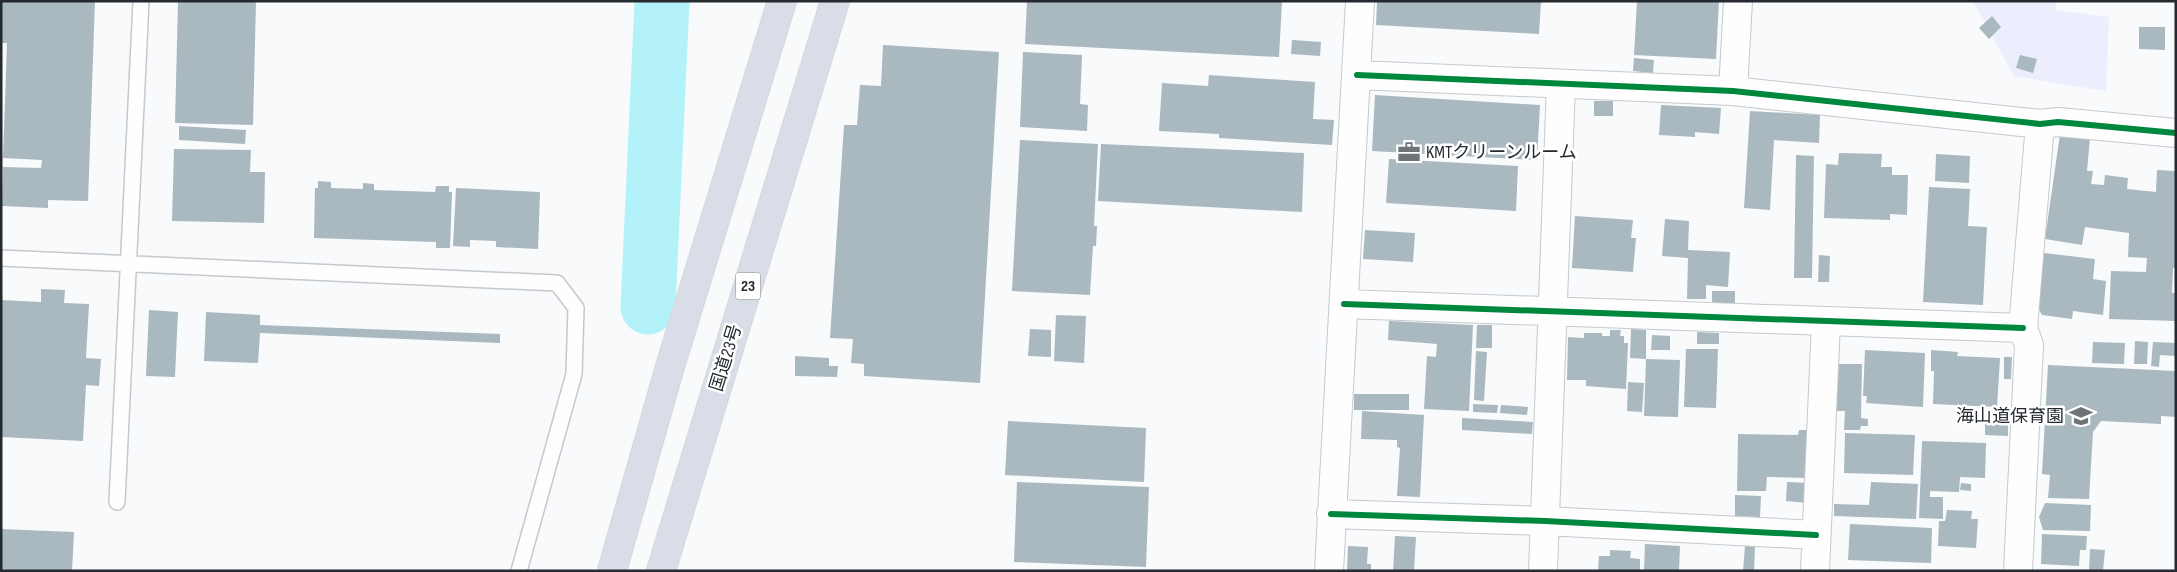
<svg xmlns="http://www.w3.org/2000/svg" width="2177" height="572" font-family="'Sofia Sans Condensed','Noto Sans JP',sans-serif">
<style>
.green{fill:#edeefd}
.lines{fill:none;stroke-linecap:round;stroke-linejoin:round}
.river{stroke:#b4f2f9;stroke-width:55}
.building{fill:#a9b9bf}
.lane-casing{stroke:#c5c9cd;stroke-width:18}
.street-casing{stroke:#c5c9cd;stroke-width:30}
.highway-casing{stroke:#d5d7d9;stroke-width:30}
.lane{stroke:#fefeff;stroke-width:15}
.street{stroke:#fefeff;stroke-width:28}
.highway{stroke:#d9dde7;stroke-width:28}
.cycleway-casing{stroke:#fff;stroke-width:9}
.cycleway{stroke:#00873e;stroke-width:6}
.labels{text-anchor:middle;dominant-baseline:central;stroke-width:5;stroke-linejoin:round;paint-order:stroke}
.shield{fill:#fff;stroke:#666a6d;stroke-width:1}
.shield-label{font-size:16px;font-weight:bold;fill:#242a2f}
.poi-label{font-size:18px;fill:#242a2f;stroke:#fff;text-anchor:start}
.street-label{font-size:18px;fill:#242a2f;stroke:#fff}
</style>
<rect width="100%" height="100%" fill="#f8fafc"/>
<path class="green" d="M1973,1H2056L2055,10L2109,17L2106,91L2014,76Z"/>
<g class="lines">
<path class="river" d="M648,307L662,1"/>
</g>
<path class="building" d="M1,1H95L88,201L48,200V208L2,206L3,167L41,168L42,160L3,158L7,43H1Z
M178,1H256L253,125L175,123Z
M1027,1H1282L1279,57L1025,44Z
M1377,1H1541L1539,34L1376,25Z
M1637,1H1719L1716,59L1634,55Z
M1992,16L2001,27L1989,39L1979,28Z
M2139,27H2165V50L2139,49Z
M1292,40L1321,42L1320,56L1291,54Z
M883,45L999,52L980,383L864,376V364L851,363L853,339L830,338L844,125H857L860,85L881,86Z
M1023,52L1082,55L1080,104L1088,105L1087,131L1020,127Z
M2020,55L2037,59L2033,73L2016,68Z
M1634,58L1654,60L1653,73L1633,71Z
M1209,75L1315,82L1313,119L1334,120L1332,145L1219,138V134L1159,131L1162,83L1208,86Z
M1375,95L1540,105L1537,160L1372,151Z
M1594,101H1613V116H1594Z
M1661,105L1721,108L1719,134L1695,132V137L1659,135Z
M1750,111L1820,115L1819,143L1774,140L1770,210L1744,208Z
M179,126L246,130L245,144L179,140Z
M2060,134L2090,138L2087,171H2093L2091,184L2104,185L2105,175L2128,178L2127,189L2156,192L2157,170L2176,171V268H2173L2172,293H2176V321L2109,319L2111,271L2146,272L2147,258L2128,257L2129,233L2085,227L2082,245L2045,239Z
M1020,140L1098,144L1094,226H1097L1096,246H1093L1090,295L1012,291Z
M1101,144L1304,153L1302,212L1098,201Z
M174,149L251,150L250,172H265L264,223L172,221Z
M1839,153L1882,154L1881,167H1892V175H1908L1907,215L1890,214V220L1824,218L1826,164L1838,165Z
M1936,154L1970,156L1969,183L1935,181Z
M1796,155L1814,156L1812,278H1794Z
M1389,159L1518,166L1516,211L1386,203Z
M318,181L331,182V188L363,189V183L374,184V190L435,192L436,186H449V192H452L450,248H436V242L314,238L315,188H318Z
M1929,187L1970,189L1968,226L1987,227L1983,305L1923,302Z
M456,188L540,192L538,249L496,247V241L470,240V247L453,246Z
M1575,216L1633,220L1631,238H1636L1633,272L1572,268Z
M1665,219L1689,221L1688,250L1730,252L1728,287L1706,285V299H1687L1688,258L1662,256Z
M1365,230L1415,233L1413,262L1363,259Z
M2044,253L2095,259L2093,279L2106,281L2103,315L2073,311L2072,319L2042,315L2038,308Z
M1819,255L1830,256L1829,282H1818Z
M41,289L65,290L64,303L89,304L86,358L101,359L99,386L86,385L83,441L1,437V300L41,302Z
M1712,291H1735V303H1712Z
M149,310L178,312L175,377L146,376Z
M206,312L260,315V325L500,334V343L260,333L258,363L204,361Z
M1056,315L1086,316L1084,363L1054,361Z
M1389,321L1473,325L1469,411L1424,409L1427,356L1436,357L1437,344L1388,340Z
M1477,325H1492V348H1476Z
M1030,329L1051,330V357L1028,356Z
M1631,329L1646,330V359L1630,358Z
M1610,330H1621L1620,336H1624V343H1628L1626,389L1586,386V380H1567L1568,337L1584,338V333H1602V336H1610Z
M1697,332L1719,333V344H1697Z
M1652,335L1670,336V350H1651Z
M2135,341L2148,342L2147,364H2134Z
M2093,342L2125,343L2124,364L2092,363Z
M2153,342L2176,343V356L2160,355L2159,367L2151,366Z
M1686,349H1718L1716,408L1684,407Z
M1865,350L1925,353L1923,407L1866,403L1867,396H1863Z
M1931,350L1958,352L1957,356L2000,358L1997,407L1933,404L1934,371H1931Z
M1476,351L1487,352L1484,401L1474,400Z
M795,356L829,358V366H838L837,377L795,376Z
M2004,357H2012L2011,379H2004Z
M1646,359L1680,360L1678,417L1644,416Z
M1835,364H1862L1861,418L1868,419V426H1861L1860,430H1844L1845,411H1834Z
M2048,365L2176,371V417L2161,416V424L2101,421L2093,432L2089,499L2048,498L2050,475L2042,474Z
M1628,382L1644,383L1642,412L1627,411Z
M1354,394H1409V410H1354Z
M1473,404L1498,405L1497,413L1473,412Z
M1501,405L1528,407L1527,415L1500,413Z
M1362,411L1424,415L1420,497L1397,496L1400,448L1397,447V440L1361,439Z
M1462,418L1533,422L1532,434L1462,430Z
M1008,421L1146,428L1144,482L1005,475Z
M1985,423L2008,424V436L1985,435Z
M1799,430H1811L1810,478L1767,477L1766,491H1737L1738,434L1798,435Z
M1845,433L1915,435L1913,475L1844,473Z
M1922,441L1986,443L1985,478L1960,477L1959,492L1930,491V497H1943V519L1919,518Z
M1017,482L1149,487L1146,567L1014,562Z
M1787,482L1809,483L1808,503L1786,501Z
M1871,482L1918,484L1916,519L1834,516V504L1869,505Z
M1961,483L1971,484V491L1960,490Z
M1735,495L1761,496L1760,517L1735,516Z
M2045,503L2091,505L2090,531L2043,530L2039,517Z
M1947,510L1972,511L1971,519H1978L1976,548L1938,546L1939,521H1945Z
M1850,524L1932,528L1931,563L1848,560Z
M1,529L74,532L72,571H1Z
M2042,534L2087,536L2086,550H2080L2079,566L2041,564Z
M1395,536L1416,537L1414,571H1393Z
M1645,544L1680,546L1679,571L1644,570Z
M1348,546L1368,547L1367,564H1371V571H1347Z
M1745,546L1755,547L1754,571H1743Z
M2090,549L2105,550L2103,571H2089Z
M1610,550L1631,551L1630,558L1640,559V571H1598L1599,556H1610Z"/>
<g class="lines">
<defs>
<path id="lane" d="M1,258L557,283L576,308L574,374L519,571
M117,502L141,1"/>
<path id="street" d="M1357,75L1733,91L2040,124L2058,122L2176,133
M1733,91L1738,1
M1344,304L2023,328
M1331,514L1545,521L1816,535
M1329,571L1360,1
M1543,571L1561,84
M1815,571L1826,322
M2018,571L2029,345L2023,328L2040,124"/>
<path id="highway" d="M612,571L669,370L782,1
M661,571L835,1"/>
</defs>
<use href="#lane" class="lane-casing"/>
<use href="#street" class="street-casing"/>
<use href="#highway" class="highway-casing"/>
<use href="#lane" class="lane"/>
<use href="#street" class="street"/>
<use href="#highway" class="highway"/>
<defs>
<path id="cycleway" d="M1357,75L1733,91L2040,124L2058,122L2176,133
M1344,304L2023,328
M1331,514L1545,521L1816,535"/>
</defs>
<use href="#cycleway" class="cycleway-casing"/>
<use href="#cycleway" class="cycleway"/>
</g>
<defs>
<symbol id="office-bare" viewBox="-9 -9 18 18"><path d="M-6-3h4V-5.5h4V-3h4V5H-6ZM-1-4.5V-3h2v-1.5ZM-6 0V1H6V0Z" fill="#6e7377" stroke="#fff" stroke-width="2.5" paint-order="stroke"/></symbol>
<symbol id="school-bare" viewBox="-9 -9 18 18"><path d="M0-5L7-2L0 1L-7-2ZM-4 1L0 2.5L4 1V4Q0 6-4 4Z" fill="#6e7377" stroke="#fff" stroke-width="2.5" paint-order="stroke"/></symbol>
</defs>
<g fill-rule="evenodd">
<use href="#office-bare" x="1393" y="136" width="32" height="32"/>
<use href="#school-bare" x="2065" y="400" width="32" height="32"/>
</g>
<g class="labels">
<rect class="shield" x="735.5" y="272.5" width="25" height="27" rx="4"/>
<g class="shield-label">
<text x="748" y="286">23</text>
</g>
<g class="poi-label">
<text x="1426" y="152">KMTクリーンルーム</text>
<text x="2064" y="416" text-anchor="end">海山道保育園</text>
</g>
<g class="street-label">
<text transform="translate(726 358) rotate(-73)">国道23号</text>
</g>
</g>
<rect width="2177" height="572" fill="none" stroke="#242a2f" stroke-width="5"/>
</svg>
